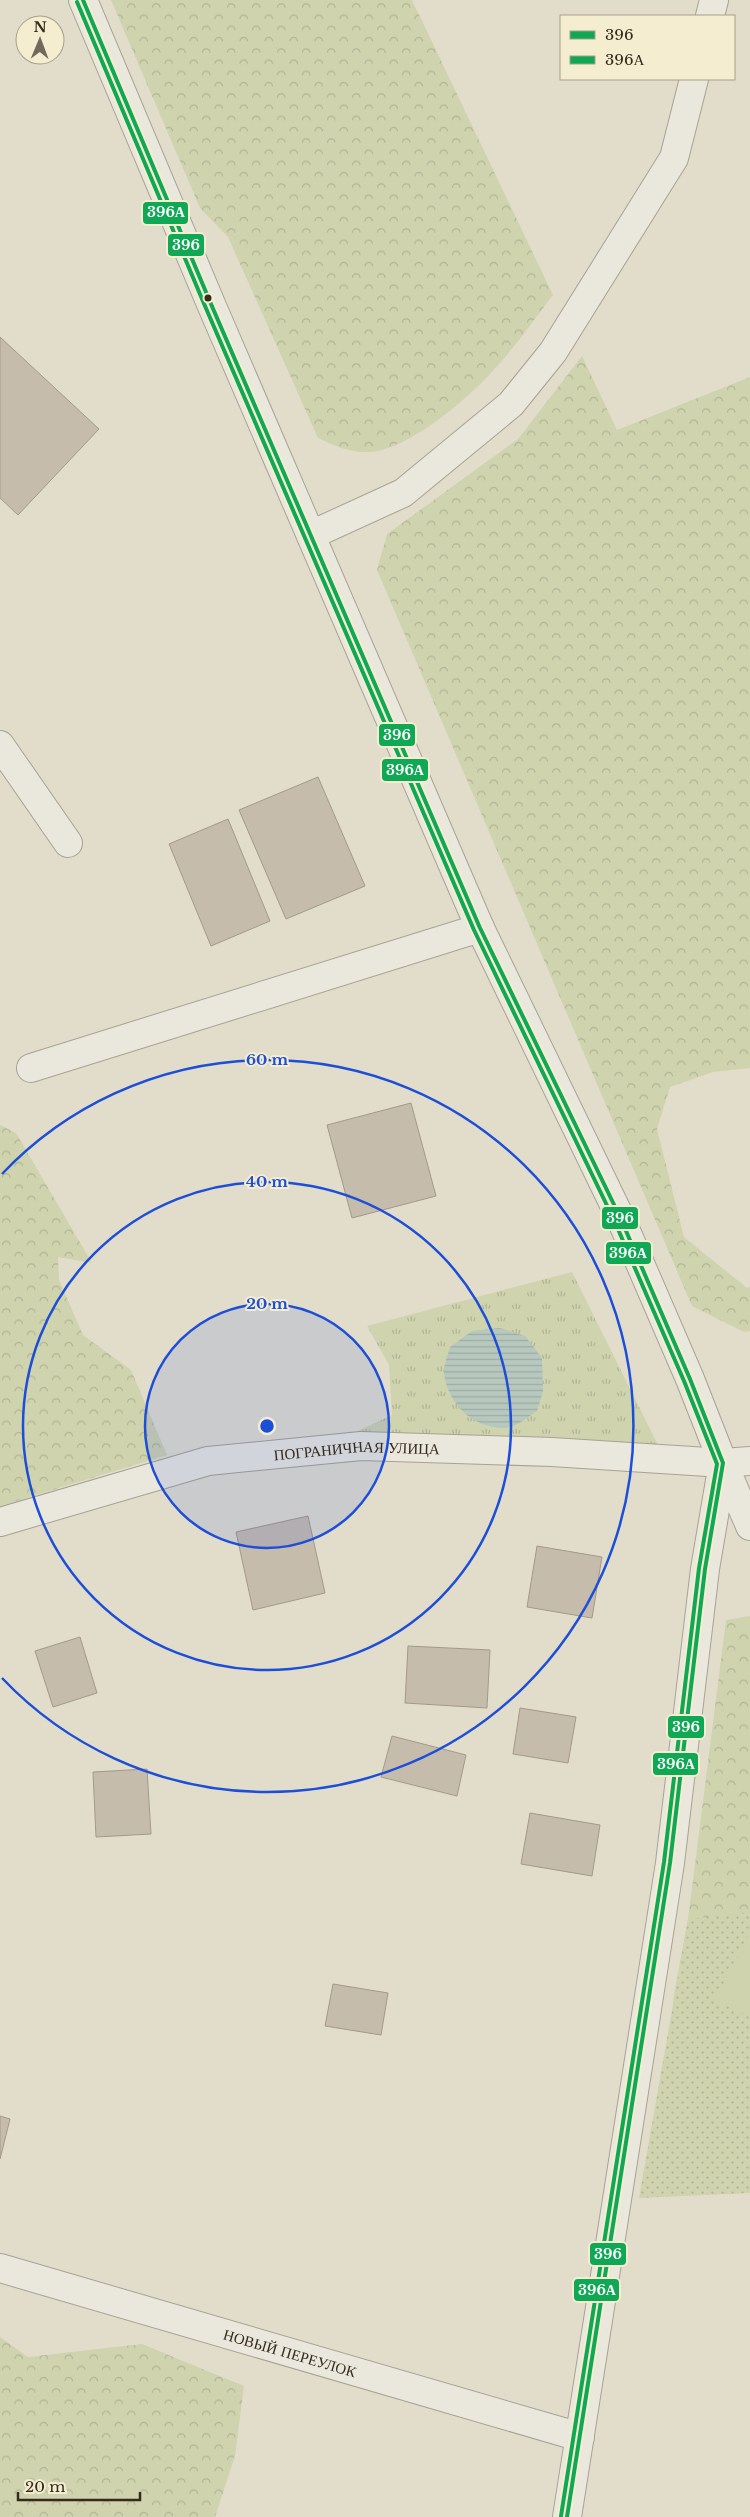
<svg xmlns="http://www.w3.org/2000/svg" width="750" height="2517" font-family="'Libre Baskerville',serif">
<style>
.grass{fill:url(#grass-tufts)}
.forest{fill:url(#forest-crowns)}
.park{fill:url(#park-dots)}
.garden{fill:#cfd3ae}
.water{fill:url(#water-rules)}
.building{fill:#c6bcac;stroke:#a2998b}
.lines{fill:none;stroke-linecap:round;stroke-linejoin:round}
.minor-casing{stroke:#a7a294;stroke-width:30}
.minor{stroke:#eae7dc;stroke-width:28}
.bus-1-casing{stroke:#f4edd0;stroke-width:8}
.bus-2-casing{stroke:#f4edd0;stroke-width:8}
.bus-1{stroke:#10a855;stroke-width:4}
.bus-2{stroke:#10a855;stroke-width:4}
.ring{fill:none;stroke:#1d4ed8;stroke-width:2.5}
.bus-dot{fill:#352b1d;stroke:#f4edd0;stroke-width:2}
.labels{text-anchor:middle;dominant-baseline:central;stroke-width:4;stroke-linejoin:round;paint-order:stroke}
.street-label{font-size:15px;fill:#352b1d;stroke:#f4edd0}
.centre{fill:#1d4ed8;stroke:#f4edd0;stroke-width:2.5}
.ring-label{font-size:15px;text-anchor:middle;font-weight:bold;fill:#1d4ed8;stroke:#f4edd0;stroke-width:4;stroke-linejoin:round;paint-order:stroke}
.line-badge{stroke:#f4edd0;stroke-width:2}
.badge-label{font-size:14px;text-anchor:middle;font-weight:bold;fill:#fff}
</style>
<defs>
<pattern id="grass-tufts" width="24" height="20" patternUnits="userSpaceOnUse" patternTransform="scale(1.25)"><rect width="24" height="20" fill="#cfd3ae"/><path d="M3 7l-1-3M5 7V3M7 7l1-3M15 17l-1-3M17 17v-4M19 17l1-3" fill="none" stroke="#b2b595"/></pattern>
<pattern id="forest-crowns" width="20" height="18" patternUnits="userSpaceOnUse" patternTransform="scale(1.25)"><rect width="20" height="18" fill="#cfd3ae"/><path d="M2 6a3 3 0 1 1 6 0M12 15a3 3 0 1 1 6 0" fill="none" stroke="#b2b595"/></pattern>
<pattern id="park-dots" width="8" height="8" patternUnits="userSpaceOnUse" patternTransform="scale(1.25)"><rect width="8" height="8" fill="#cfd3ae"/><path d="M2 2h.1M6 6h.1" fill="none" stroke="#b2b595" stroke-width="1.8" stroke-linecap="round"/></pattern>
<pattern id="water-rules" width="6" height="5" patternUnits="userSpaceOnUse" patternTransform="scale(1.25)"><rect width="6" height="5" fill="#b7c8be"/><path d="M0 2.5h6" fill="none" stroke="#9eaca3"/></pattern>
</defs>
<rect width="100%" height="100%" fill="#e2ddcb"/>
<path class="grass" d="M572,1272L658,1445L349,1435L392,1415L389,1365L367,1326Z"/>
<path class="forest" d="M111,0H412L553,295C535,318 519,342 499,364C474,394 406,454 365,452C348,452 333,445 318,438L228,237L200,208Z
M582,356L617,430L750,377V1068L713,1072L670,1087L657,1129L684,1237L747,1288L750,1287V1331L744,1332L692,1306L377,570L387,534L518,439Z
M0,1125L16,1133L92,1263L58,1257L59,1280L83,1335L131,1370L167,1455L0,1506Z
M750,1616V1917L673,2000L688,1919L726,1620Z
M0,2337L28,2357L142,2344L244,2386L235,2456L215,2517H0Z"/>
<path class="park" d="M750,1912V2193L639,2198L688,1919Z"/>
<path class="garden" d="M749,1933L750,1934V2017L715,2000Z"/>
<path class="water" d="M500,1328L525,1336L542,1358L543,1392L537,1411C529,1416 519,1425 510,1427C476,1432 449,1406 444,1374C443,1366 448,1355 450,1347L472,1331Z"/>
<path class="building" d="M0,337L99,429L18,515L0,498Z
M318,777L365,886L286,919L239,810Z
M228,819L270,921L211,946L169,844Z
M411,1103L436,1196L352,1218L327,1125Z
M308,1516L325,1593L253,1610L236,1532Z
M537,1546L602,1557L592,1618L527,1607Z
M80,1637L97,1693L53,1707L35,1651Z
M408,1646L490,1650L487,1708L405,1703Z
M520,1708L576,1717L568,1763L513,1754Z
M392,1736L466,1755L457,1796L381,1777Z
M147,1769L151,1834L96,1837L93,1772Z
M530,1813L600,1825L592,1876L521,1864Z
M333,1984L388,1993L381,2035L325,2026Z
M0,2116L10,2119L0,2159Z"/>
<g class="lines">
<defs>
<g id="minor">
<path d="M83,0L211,304L480,928L620,1217L690,1379L723,1463L705,1569L670,1863L567,2517"/>
<path d="M710,16L714,0"/>
<path d="M311,535L403,493L511,404L553,352L674,158L694,79"/>
<path d="M0,745L68,843"/>
<path d="M31,1068L480,928"/>
<path d="M723,1463L750,1526"/>
<path id="s1" d="M0,1522L208,1461L361,1446L552,1452L723,1463L750,1461"/>
<path id="s2" d="M0,2268L580,2437"/>
</g>
</defs>
<use href="#minor" class="minor-casing"/>
<use href="#minor" class="minor"/>
<defs>
<path id="bus-1" d="M83,0L211,304L480,928L620,1217L690,1379L723,1463L705,1569L670,1863L567,2517"/>
<path id="bus-2" d="M77,2L205,306L474,930L614,1220L684,1381L717,1464L699,1568L664,1862L561,2516"/>
</defs>
<use href="#bus-1" class="bus-1-casing"/>
<use href="#bus-2" class="bus-2-casing"/>
<use href="#bus-1" class="bus-1"/>
<use href="#bus-2" class="bus-2"/>
</g>
<circle cx="267" cy="1426" r="122" fill="#1d4ed8" fill-opacity=".12"/>
<g class="ring">
<circle cx="267" cy="1426" r="122"/>
<circle cx="267" cy="1426" r="244"/>
<path d="M2 1174A366 366 0 1 1 2 1678"/>
</g>
<circle class="bus-dot" cx="208" cy="298" r="4.5"/>
<g class="labels">
<g class="street-label">
<text stroke="none"><textPath href="#s1" startOffset="366">ПОГРАНИЧНАЯ УЛИЦА</textPath></text>
<text stroke="none"><textPath href="#s2" startOffset="302">НОВЫЙ ПЕРЕУЛОК</textPath></text>
</g>
</g>
<circle cx="267" cy="1426" r="8" class="centre"/>
<g class="ring-label">
<text x="267" y="1065">60 m</text>
<text x="267" y="1187">40 m</text>
<text x="267" y="1309">20 m</text>
</g>
<g class="line-badge">
<rect x="142" y="201" width="47" height="24" rx="5" fill="#10a855"/>
<rect x="167" y="233" width="38" height="24" rx="5" fill="#10a855"/>
<rect x="378" y="723" width="38" height="24" rx="5" fill="#10a855"/>
<rect x="381" y="758" width="48" height="24" rx="5" fill="#10a855"/>
<rect x="601" y="1206" width="38" height="24" rx="5" fill="#10a855"/>
<rect x="605" y="1241" width="47" height="24" rx="5" fill="#10a855"/>
<rect x="667" y="1715" width="38" height="24" rx="5" fill="#10a855"/>
<rect x="652" y="1752" width="47" height="24" rx="5" fill="#10a855"/>
<rect x="589" y="2242" width="38" height="24" rx="5" fill="#10a855"/>
<rect x="573" y="2278" width="47" height="24" rx="5" fill="#10a855"/>
</g>
<g class="badge-label">
<text x="166" y="217">396А</text>
<text x="186" y="250">396</text>
<text x="397" y="740">396</text>
<text x="405" y="775">396А</text>
<text x="620" y="1223">396</text>
<text x="628" y="1258">396А</text>
<text x="686" y="1732">396</text>
<text x="676" y="1769">396А</text>
<text x="608" y="2259">396</text>
<text x="597" y="2295">396А</text>
</g>
<rect x="560" y="15" width="175" height="65" fill="#f4edd0" stroke="#a89f88"/>
<rect x="570" y="31" width="25" height="8" fill="#10a855" stroke="#a89f88"/>
<text x="605" y="40" font-size="15" fill="#352b1d">396</text>
<rect x="570" y="56" width="25" height="8" fill="#10a855" stroke="#a89f88"/>
<text x="605" y="65" font-size="15" fill="#352b1d">396А</text>
<g transform="translate(40 40) rotate(1)"><circle r="24" fill="#f4edd0" stroke="#a89f88"/>
<path d="M0-4L9 19L0 12L-9 19Z" fill="#72695a"/>
<text y="-8" font-size="14" font-weight="bold" text-anchor="middle" fill="#352b1d">N</text>
</g>
<path d="M18 2492v8h122v-8" fill="none" stroke="#352b1d" stroke-width="2.5"/>
<text x="25" y="2492" font-size="15" fill="#352b1d" stroke="#f4edd0" stroke-width="4" paint-order="stroke">20 m</text>
</svg>
